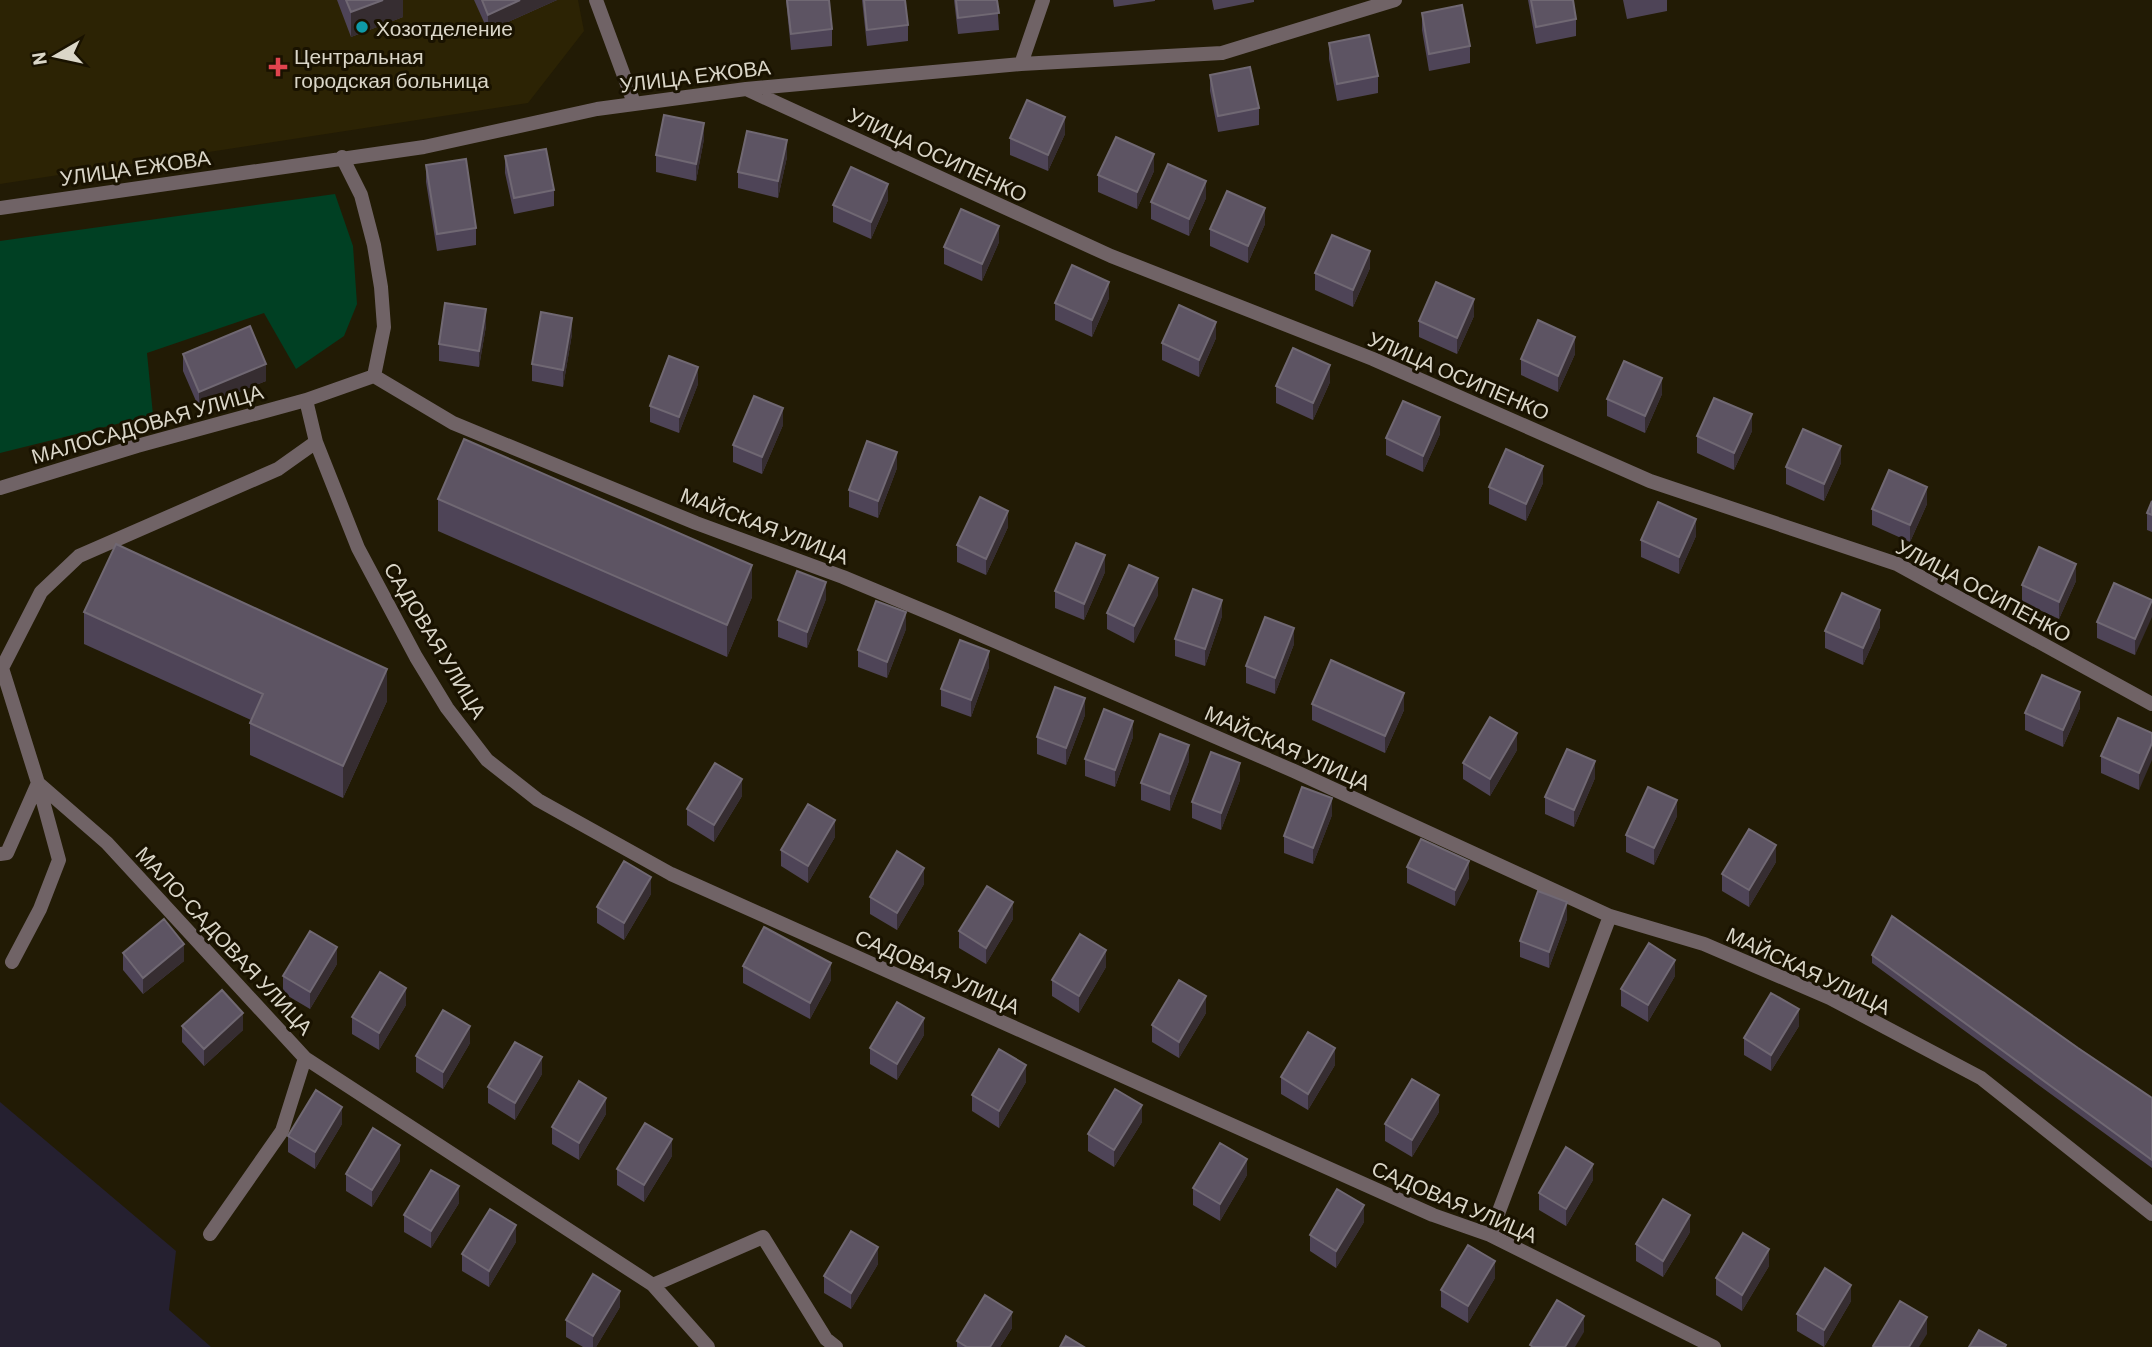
<svg xmlns="http://www.w3.org/2000/svg" width="2152" height="1347" font-family="Barlow,sans-serif">
<style>
.industrial{fill:#252030}
.built{fill:#2c2304}
.green{fill:#004023}
.lines{fill:none;stroke-linecap:round;stroke-linejoin:round}
.minor{stroke:#706366;stroke-width:14}
.wall{fill:#4e4457}
.shaded-wall{fill:#362d31}
.building{fill:#5d5463;stroke:#706873;stroke-width:2}
.culture-dot{fill:#0f9aa8;stroke:#191200;stroke-width:2.5}
.health-dot{fill:#e0444e;stroke:#191200;stroke-width:2.5}
.labels{text-anchor:middle;dominant-baseline:central;stroke-width:6;stroke-linejoin:round;paint-order:stroke}
.poi-label{font-size:21px;fill:#dad6c8;stroke:#191200;text-anchor:start}
.street-label{font-size:21px;fill:#dad6c8;stroke:#191200}
</style>
<rect width="100%" height="100%" fill="#221b05"/>
<path class="industrial" d="M0,1102L176,1251L169,1310L211,1347H0Z"/>
<path class="built" d="M0,0H578L584,31L528,103L0,184Z"/>
<path class="green" d="M335,194L353,246L357,304L344,336L296,369L264,313L147,353L153,415L0,453V241Z"/>
<g class="lines">
<path class="minor" d="M596,0L634,103
M1021,64L1043,0
M746,89L1111,256L1373,359L1650,481L1897,564L2152,704
M342,157L361,195L374,245L381,287L384,327L374,376
M0,208L424,147L597,109L746,89L1021,64L1222,53L1395,0
M374,376L453,423L696,523L843,577L946,620L1294,771L1610,916L1704,944L1830,998L1981,1078L2152,1214
M306,400L316,442L278,469L79,556L41,592L2,668L38,783L107,843L305,1058L653,1285L763,1237L826,1339L836,1347
M316,442L358,548L416,657L447,708L487,760L538,800L671,874L1433,1215L1490,1235L1714,1347
M0,488L137,446L306,400L374,376
M0,854L7,853L38,783
M12,962L40,909L59,860L38,783
M210,1234L282,1131L305,1058
M1490,1235L1610,916
M653,1285L708,1347"/>
</g>
<path class="wall" d="M337,0H403V17L351,37Z
M474,0H557L488,31Z
M786,0H829L832,29V46L791,50Z
M862,0H905L908,25V41L867,46Z
M954,0H997L999,30L958,34Z
M1113,0H1155V1L1114,7Z
M1212,0H1254V2L1214,10Z
M1528,0H1573L1576,19V36L1536,44Z
M1623,0H1667V11L1627,19Z
M1422,13L1470,46V63L1429,71L1422,30Z
M1329,43L1378,76V93L1337,101L1329,59Z
M1210,75L1259,108V125L1218,132L1210,91Z
M1065,134L1048,171L1010,155V138Z
M704,139L696,181L656,172V155Z
M505,156L554,190V206L514,214L505,173Z
M787,157L778,198L738,188V172Z
M426,165L476,228V245L437,251L426,182Z
M1154,171L1137,209L1098,192V175Z
M1206,198L1189,236L1151,219V202Z
M888,200L871,239L833,222V205Z
M1265,224L1248,263L1210,246V229Z
M999,242L982,281L944,264V247Z
M1370,268L1353,307L1315,290V273Z
M1109,298L1092,337L1055,320V303Z
M1474,316L1457,354L1419,337V321Z
M486,326L479,367L439,361V344Z
M572,334L563,387L532,381V364Z
M1216,338L1199,377L1162,360V343Z
M183,354L266,381L199,408L183,371Z
M1575,354L1558,392L1521,375V359Z
M1330,382L1313,420L1276,403V386Z
M698,384L679,433L650,422V406Z
M1662,394L1645,433L1607,416V399Z
M783,425L762,474L733,462V445Z
M1752,431L1734,470L1697,453V436Z
M1440,434L1423,472L1386,455V438Z
M1841,463L1824,501L1786,484V467Z
M897,468L878,518L849,507V490Z
M1543,483L1526,521L1489,504V487Z
M438,499L752,597L727,657L438,531Z
M2152,501V532L2147,530V513Z
M1927,504L1910,542L1872,525V509Z
M1008,527L986,575L957,562V545Z
M1696,536L1679,574L1641,557V540Z
M1105,572L1084,620L1055,608V591Z
M2076,581L2059,619L2022,602V585Z
M1158,595L1134,643L1107,629V613Z
M826,599L807,648L778,637V620Z
M2152,600L2135,655L2097,638V622Z
M84,612L387,701L343,798L250,755V723L251,720L84,644Z
M1222,616L1205,666L1175,656V639Z
M1880,627L1863,665L1825,648V631Z
M906,629L887,678L858,667V650Z
M1294,644L1275,694L1246,683V666Z
M989,667L971,717L941,706V689Z
M1312,704L1404,710L1385,753L1312,720Z
M2080,708L2063,747L2025,730V713Z
M1085,715L1066,765L1037,754V737Z
M2152,733L2139,790L2101,773V756Z
M1133,737L1115,787L1085,776V759Z
M1517,750L1490,796L1463,779V763Z
M1189,761L1170,811L1141,800V783Z
M1595,778L1574,827L1545,814V797Z
M1240,780L1221,830L1192,818V802Z
M742,796L714,842L687,825V809Z
M1332,815L1313,864L1284,853V836Z
M1677,816L1654,865L1626,852V835Z
M835,837L808,883L781,866V850Z
M1776,862L1749,907L1722,891V874Z
M1407,867L1469,878L1455,906L1407,883Z
M924,884L897,930L870,914V897Z
M651,894L624,940L597,923V907Z
M1013,919L986,964L959,948V931Z
M1567,919L1549,968L1520,957V941Z
M123,953L184,961L143,994L123,970Z
M1872,955L2078,1048L2152,1098V1168L1872,963Z
M337,964L310,1009L283,993V976Z
M743,966L831,980L810,1019L743,983Z
M1106,967L1079,1013L1052,996V980Z
M1675,976L1648,1022L1621,1006V989Z
M406,1005L379,1050L352,1034V1017Z
M1206,1013L1179,1058L1152,1042V1025Z
M182,1026L243,1030L204,1066L182,1042Z
M1799,1026L1771,1071L1744,1055V1038Z
M924,1035L897,1080L870,1064V1048Z
M470,1043L443,1089L416,1072V1056Z
M1335,1065L1308,1110L1281,1094V1077Z
M542,1074L515,1120L488,1103V1087Z
M1026,1082L999,1128L972,1111V1095Z
M1439,1112L1412,1157L1385,1141V1124Z
M606,1114L579,1160L552,1144V1127Z
M1142,1122L1114,1167L1088,1151V1134Z
M342,1124L315,1169L288,1152V1136Z
M672,1156L644,1202L617,1185V1169Z
M400,1161L372,1207L346,1191V1174Z
M1247,1175L1220,1221L1193,1205V1188Z
M1593,1180L1566,1226L1539,1210V1193Z
M459,1203L431,1248L404,1232V1215Z
M1364,1222L1336,1268L1310,1251V1235Z
M1690,1232L1663,1277L1636,1261V1244Z
M516,1242L489,1287L462,1271V1254Z
M878,1264L851,1309L824,1293V1276Z
M1769,1266L1742,1311L1716,1295V1278Z
M1495,1278L1468,1323L1441,1307V1290Z
M1851,1301L1824,1347L1797,1331V1314Z
M620,1307L596,1347H583L566,1337V1320Z
M1012,1328L1000,1347H957V1341Z"/>
<path class="shaded-wall" d="M383,0H403V17L351,37V12Z
M520,0H557L488,31V15Z
M1065,117V134L1048,171V155Z
M704,123V139L696,181V164Z
M787,140V157L778,198V181Z
M1154,154V171L1137,209V192Z
M1206,181V198L1189,236V219Z
M888,184V200L871,239V222Z
M1265,208V224L1248,263V246Z
M999,226V242L982,281V264Z
M1370,251V268L1353,307V290Z
M1109,282V298L1092,337V320Z
M1474,299V316L1457,354V338Z
M486,309V326L479,367V351Z
M572,318V334L563,387V370Z
M1216,322V338L1199,377V360Z
M1575,337V354L1558,392V376Z
M266,364V381L199,408V392Z
M1330,365V382L1313,420V403Z
M698,367V384L679,433V417Z
M1662,378V394L1645,433V416Z
M783,408V425L762,474V457Z
M1752,414V431L1734,470V453Z
M1440,417V434L1423,472V456Z
M1841,446V463L1824,501V484Z
M897,452V468L878,518V501Z
M1543,466V483L1526,521V504Z
M1927,487V504L1910,542V525Z
M1008,511V527L986,575V559Z
M1696,519V536L1679,574V557Z
M1105,555V572L1084,620V604Z
M2076,564V581L2059,619V602Z
M752,565V597L727,657V625Z
M1158,578V595L1134,643V626Z
M826,582V599L807,648V632Z
M1222,600V616L1205,666V649Z
M2152,600V617L2135,655V639Z
M1880,610V627L1863,665V648Z
M906,612V629L887,678V662Z
M1294,628V644L1275,694V678Z
M989,651V667L971,717V700Z
M387,669V701L343,798V766Z
M2080,692V708L2063,747V730Z
M1404,693V710L1385,753V736Z
M1085,698V715L1066,765V748Z
M1133,721V737L1115,787V770Z
M1517,733V750L1490,796V779Z
M2152,743V760L2139,790V773Z
M1189,745V761L1170,811V794Z
M1595,761V778L1574,827V810Z
M1240,763V780L1221,830V813Z
M742,779V796L714,842V825Z
M1332,798V815L1313,864V848Z
M1677,800V816L1654,865V848Z
M835,820V837L808,883V866Z
M1776,845V862L1749,907V890Z
M1469,861V878L1455,906V890Z
M924,868V884L897,930V913Z
M651,877V894L624,940V923Z
M1013,902V919L986,964V948Z
M1567,902V919L1549,968V952Z
M184,944V961L143,994V978Z
M337,947V964L310,1009V992Z
M1106,950V967L1079,1013V996Z
M1675,960V976L1648,1022V1005Z
M831,963V980L810,1019V1003Z
M406,988V1005L379,1050V1033Z
M1206,996V1013L1179,1058V1042Z
M1799,1009V1026L1771,1071V1055Z
M243,1013V1030L204,1066V1049Z
M924,1018V1035L897,1080V1064Z
M470,1026V1043L443,1089V1072Z
M1335,1048V1065L1308,1110V1094Z
M542,1057V1074L515,1120V1103Z
M1026,1065V1082L999,1128V1111Z
M1439,1095V1112L1412,1157V1140Z
M606,1098V1114L579,1160V1143Z
M1142,1105V1122L1114,1167V1150Z
M342,1107V1124L315,1169V1152Z
M672,1139V1156L644,1202V1185Z
M400,1145V1161L372,1207V1190Z
M1247,1159V1175L1220,1221V1204Z
M1593,1164V1180L1566,1226V1209Z
M459,1186V1203L431,1248V1231Z
M1364,1205V1222L1336,1268V1251Z
M1690,1215V1232L1663,1277V1261Z
M516,1225V1242L489,1287V1271Z
M878,1247V1264L851,1309V1293Z
M1769,1249V1266L1742,1311V1295Z
M1495,1261V1278L1468,1323V1306Z
M1851,1285V1301L1824,1347V1330Z
M620,1291V1307L596,1347H593V1336Z
M1012,1312V1328L1000,1347H990Z
M1584,1316V1332L1575,1347H1565Z
M1927,1317V1334L1919,1347H1909Z"/>
<path class="building" d="M346,0H383L351,12Z
M482,0H520L488,15Z
M787,0H829L832,29L791,34Z
M864,0H905L908,25L867,30Z
M956,0H997L999,13L958,18Z
M1531,0H1573L1576,19L1536,27Z
M1462,5L1470,46L1429,54L1422,13Z
M1369,35L1378,76L1337,84L1329,43Z
M1250,67L1259,108L1218,116L1210,75Z
M1027,100L1065,117L1048,155L1010,138Z
M664,115L704,123L696,164L656,155Z
M747,131L787,140L778,181L738,172Z
M1116,137L1154,154L1137,192L1098,175Z
M546,149L554,190L514,198L505,156Z
M466,159L476,228L437,234L426,165Z
M1168,164L1206,181L1189,219L1151,202Z
M851,167L888,184L871,222L833,205Z
M1227,191L1265,208L1248,246L1210,229Z
M961,209L999,226L982,264L944,247Z
M1332,235L1370,251L1353,290L1315,273Z
M1072,265L1109,282L1092,320L1055,303Z
M1436,282L1474,299L1457,338L1419,321Z
M445,303L486,309L479,351L439,344Z
M1179,305L1216,322L1199,360L1162,343Z
M541,312L572,318L563,370L532,364Z
M1538,320L1575,337L1558,376L1521,359Z
M250,326L266,364L199,392L183,354Z
M1293,348L1330,365L1313,403L1276,386Z
M669,356L698,367L679,417L650,406Z
M1624,361L1662,378L1645,416L1607,399Z
M754,396L783,408L762,457L733,445Z
M1714,398L1752,414L1734,453L1697,436Z
M1403,401L1440,417L1423,456L1386,438Z
M1803,429L1841,446L1824,484L1786,467Z
M464,439L752,565L727,625L438,499Z
M867,441L897,452L878,501L849,490Z
M1506,449L1543,466L1526,504L1489,487Z
M1889,470L1927,487L1910,525L1872,509Z
M980,497L1008,511L986,559L957,545Z
M2152,501V515L2147,513Z
M1658,502L1696,519L1679,557L1641,540Z
M1076,543L1105,555L1084,604L1055,591Z
M116,544L387,669L343,766L250,723L263,694L84,612Z
M2039,547L2076,564L2059,602L2022,585Z
M1129,565L1158,578L1134,626L1107,613Z
M797,571L826,582L807,632L778,620Z
M2114,583L2152,600L2135,639L2097,622Z
M1193,589L1222,600L1205,649L1175,639Z
M1842,593L1880,610L1863,648L1825,631Z
M876,601L906,612L887,662L858,650Z
M1265,617L1294,628L1275,678L1246,666Z
M960,640L989,651L971,700L941,689Z
M1331,660L1404,693L1385,736L1312,704Z
M2042,675L2080,692L2063,730L2025,713Z
M1055,687L1085,698L1066,748L1037,737Z
M1104,709L1133,721L1115,770L1085,759Z
M1490,717L1517,733L1490,779L1463,763Z
M2118,718L2152,733V743L2139,773L2101,756Z
M1160,734L1189,745L1170,794L1141,783Z
M1567,749L1595,761L1574,810L1545,797Z
M1211,752L1240,763L1221,813L1192,802Z
M715,763L742,779L714,825L687,809Z
M1302,787L1332,798L1313,848L1284,836Z
M1648,787L1677,800L1654,848L1626,835Z
M808,804L835,820L808,866L781,850Z
M1749,829L1776,845L1749,890L1722,874Z
M1421,839L1469,861L1455,890L1407,867Z
M897,851L924,868L897,913L870,897Z
M624,861L651,877L624,923L597,907Z
M987,886L1013,902L986,948L959,931Z
M1538,891L1567,902L1549,952L1520,941Z
M1892,916L2078,1048L2152,1098V1160L1872,955Z
M164,919L184,944L143,978L123,953Z
M764,927L831,963L810,1003L743,966Z
M310,931L337,947L310,992L283,976Z
M1080,934L1106,950L1079,996L1052,980Z
M1649,943L1675,960L1648,1005L1621,989Z
M380,972L406,988L379,1033L352,1017Z
M1179,980L1206,996L1179,1042L1152,1025Z
M222,990L243,1013L204,1049L182,1026Z
M1771,993L1799,1009L1771,1055L1744,1038Z
M897,1002L924,1018L897,1064L870,1048Z
M443,1010L470,1026L443,1072L416,1056Z
M1308,1032L1335,1048L1308,1094L1281,1077Z
M515,1042L542,1057L515,1103L488,1087Z
M999,1049L1026,1065L999,1111L972,1095Z
M1412,1079L1439,1095L1412,1140L1385,1124Z
M579,1081L606,1098L579,1143L552,1127Z
M1115,1089L1142,1105L1114,1150L1088,1134Z
M316,1090L342,1107L315,1152L288,1136Z
M645,1123L672,1139L644,1185L617,1169Z
M373,1128L400,1145L372,1190L346,1174Z
M1220,1143L1247,1159L1220,1204L1193,1188Z
M1566,1147L1593,1164L1566,1209L1539,1193Z
M431,1170L459,1186L431,1231L404,1215Z
M1337,1189L1364,1205L1336,1251L1310,1235Z
M1663,1199L1690,1215L1663,1261L1636,1244Z
M490,1209L516,1225L489,1271L462,1254Z
M851,1231L878,1247L851,1293L824,1276Z
M1743,1233L1769,1249L1742,1295L1716,1278Z
M1468,1245L1495,1261L1468,1306L1441,1290Z
M1825,1268L1851,1285L1824,1330L1797,1314Z
M593,1274L620,1291L593,1336L566,1320Z
M985,1295L1012,1312L990,1347H967L957,1341Z
M1557,1300L1584,1316L1565,1347H1533L1530,1345Z
M1900,1301L1927,1317L1909,1347H1874L1873,1346Z
M1979,1330L2006,1345L2005,1347H1969Z
M1066,1336L1084,1347H1060Z"/>
<circle class="culture-dot" cx="362" cy="27" r="7"/>
<path class="health-dot" d="M274.5 56.5h7v7h7v7h-7v7h-7v-7h-7v-7h7z"/>
<g class="labels">
<g class="poi-label">
<text x="376" y="27">Хозотделение</text>
<text x="294" y="55">Центральная<tspan x="294" dy="24">городская больница</tspan></text>
</g>
<g class="street-label">
<text transform="translate(695 75) rotate(-7)">УЛИЦА ЕЖОВА</text>
<text transform="translate(938 154) rotate(25)">УЛИЦА ОСИПЕНКО</text>
<text transform="translate(135 167) rotate(-8)">УЛИЦА ЕЖОВА</text>
<text transform="translate(1459 375) rotate(23)">УЛИЦА ОСИПЕНКО</text>
<text transform="translate(147 423) rotate(-16)">МАЛОСАДОВАЯ УЛИЦА</text>
<text transform="translate(765 525) rotate(21)">МАЙСКАЯ УЛИЦА</text>
<text transform="translate(1984 590) rotate(28)">УЛИЦА ОСИПЕНКО</text>
<text transform="translate(436 640) rotate(59)">САДОВАЯ УЛИЦА</text>
<text transform="translate(1288 747) rotate(24)">МАЙСКАЯ УЛИЦА</text>
<text transform="translate(225 940) rotate(47)">МАЛО-САДОВАЯ УЛИЦА</text>
<text transform="translate(1809 970) rotate(25)">МАЙСКАЯ УЛИЦА</text>
<text transform="translate(938 971) rotate(24)">САДОВАЯ УЛИЦА</text>
<text transform="translate(1455 1201) rotate(23)">САДОВАЯ УЛИЦА</text>
</g>
</g>
<g transform="translate(56 56) rotate(261)" stroke="#191200" stroke-width="5" paint-order="stroke">
<path d="M0-5L12 26L0 18L-12 26Z" fill="#dad6c8"/>
<text y="-10" font-size="19" font-weight="bold" text-anchor="middle" fill="#dad6c8">N</text>
</g>
</svg>
